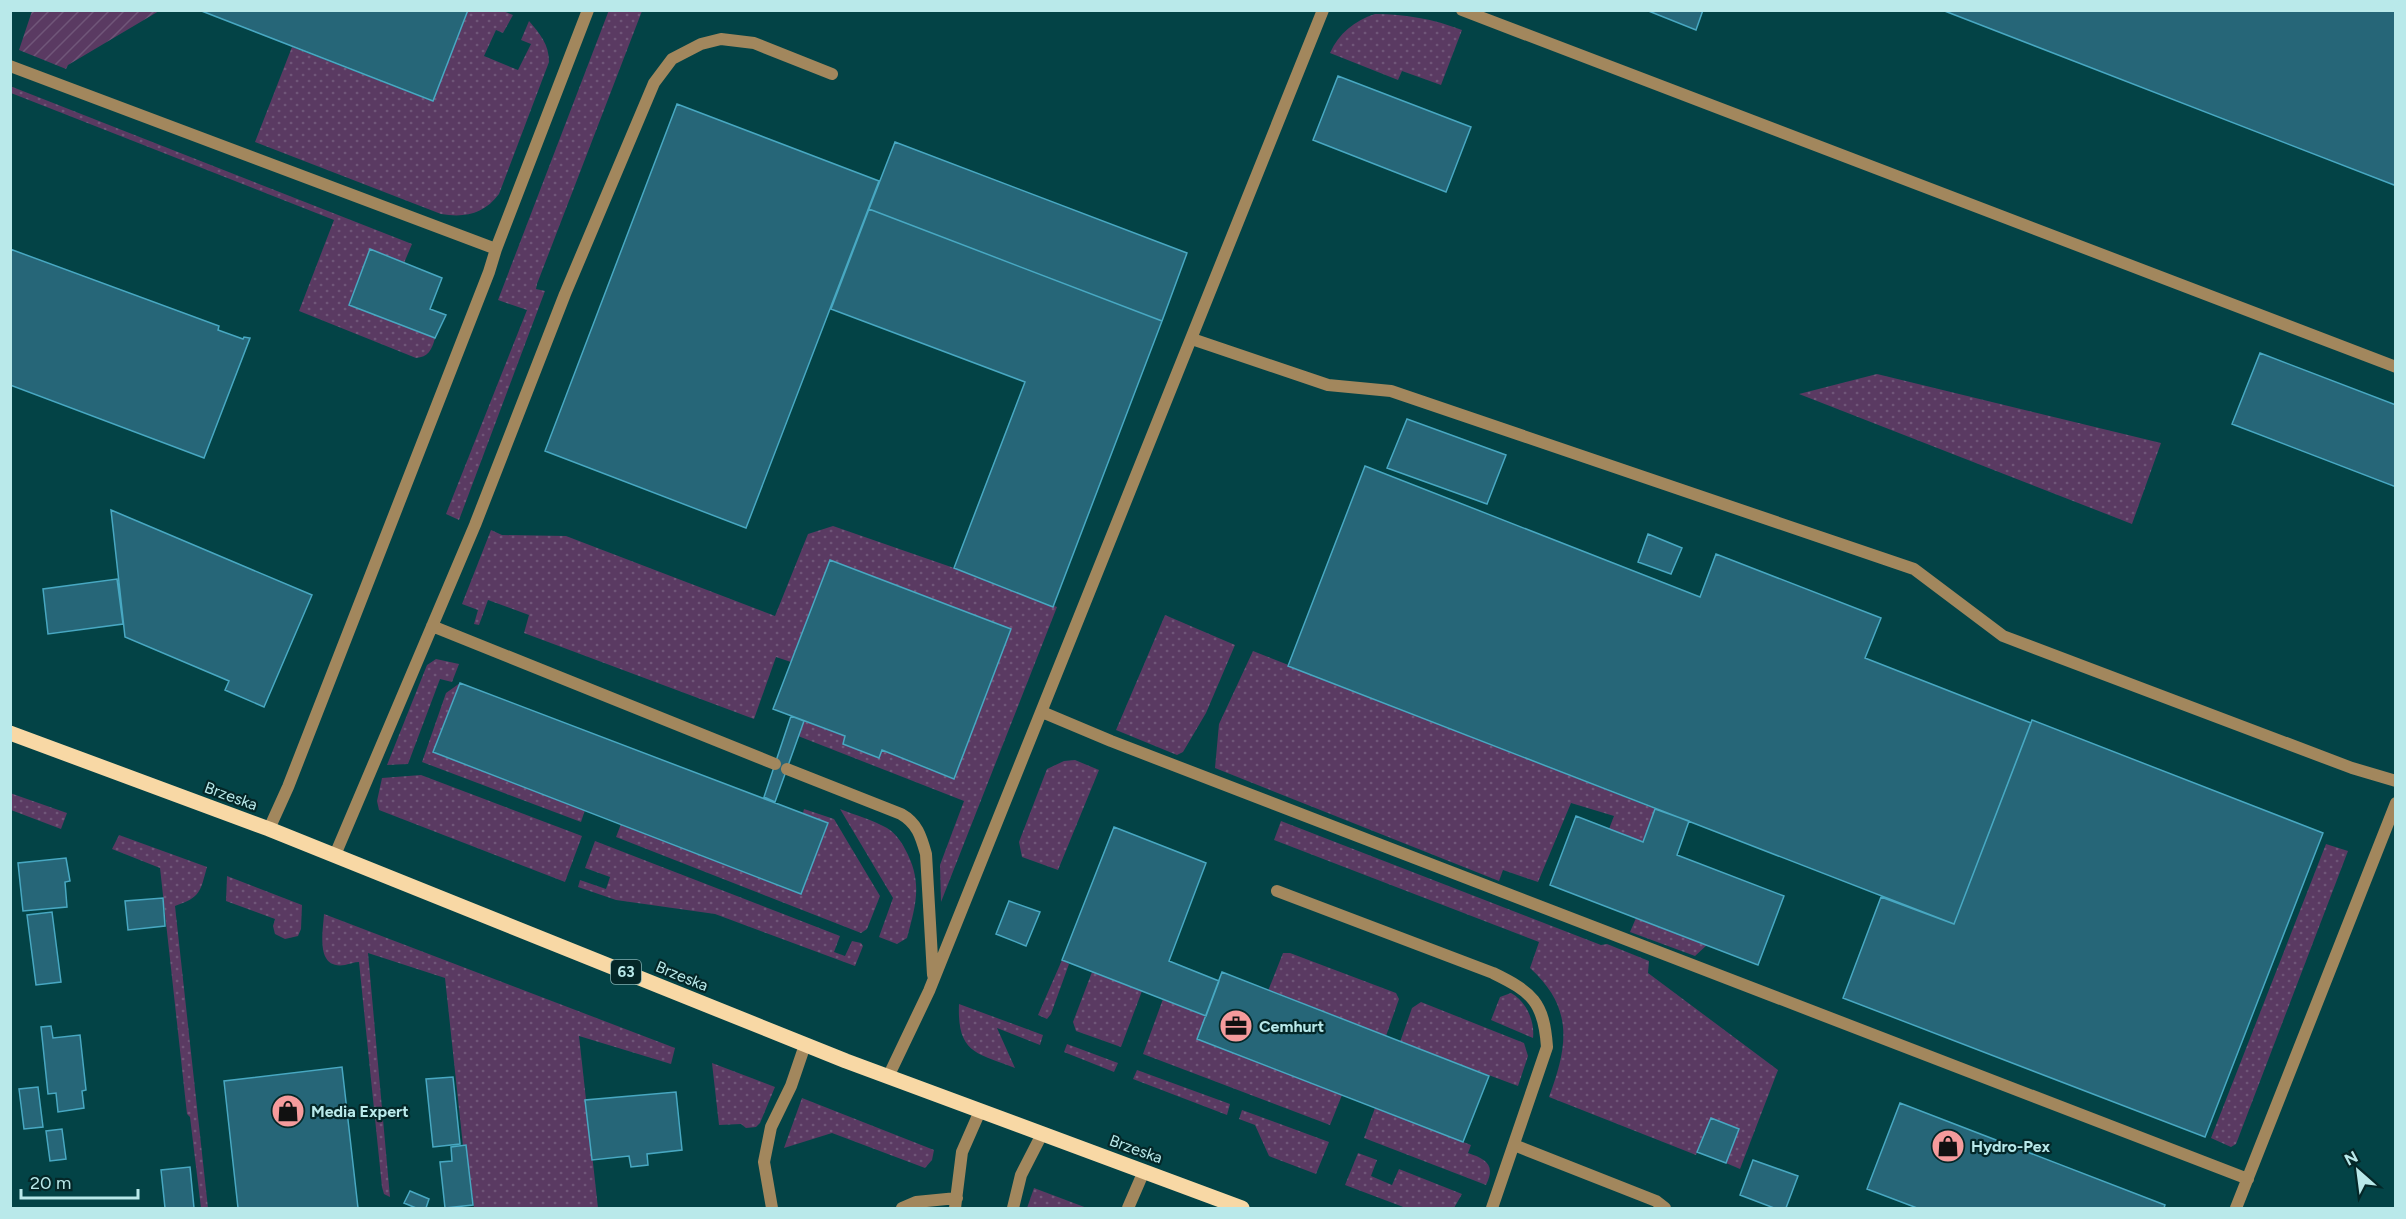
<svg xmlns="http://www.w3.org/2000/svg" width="2406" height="1219" font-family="Figtree,sans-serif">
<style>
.grass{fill:url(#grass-dots)}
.garden{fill:url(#garden-furrows)}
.building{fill:#266678;stroke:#48a8c2;stroke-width:1.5}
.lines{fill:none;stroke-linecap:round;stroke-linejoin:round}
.lane{stroke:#a2875d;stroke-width:12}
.street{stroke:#a2875d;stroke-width:12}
.primary{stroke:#f8d8a5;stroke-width:15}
.labels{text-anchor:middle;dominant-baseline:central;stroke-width:4.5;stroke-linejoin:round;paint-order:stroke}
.shield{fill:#042728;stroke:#83afb0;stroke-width:1.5}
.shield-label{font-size:15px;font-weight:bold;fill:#b9e9ea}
.street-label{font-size:16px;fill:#b9e9ea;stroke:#042728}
.poi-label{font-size:16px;font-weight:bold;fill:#b9e9ea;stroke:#042728;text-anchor:start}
</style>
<defs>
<pattern id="grass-dots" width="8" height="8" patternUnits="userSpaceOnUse" patternTransform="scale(1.5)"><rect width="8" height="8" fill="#5a3a62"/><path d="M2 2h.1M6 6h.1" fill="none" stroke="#705679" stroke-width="1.8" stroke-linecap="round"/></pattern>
<pattern id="garden-furrows" width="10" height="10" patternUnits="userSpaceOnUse" patternTransform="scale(1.5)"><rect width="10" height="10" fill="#5a3a62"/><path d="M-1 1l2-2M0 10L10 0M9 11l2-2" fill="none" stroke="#705679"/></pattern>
</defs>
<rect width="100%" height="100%" fill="#034346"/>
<path class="grass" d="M609,10L642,11L537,284L536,289L545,291L459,520L446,514L527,310L498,300Z
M468,11H503L513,15L503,33L496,30L484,56L518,70L531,44L521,40L529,21C540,34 549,44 549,62L499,194C484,214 465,218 441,214L255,142L292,47L432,101Z
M1375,14C1406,14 1433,19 1462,30L1441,85L1402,71L1398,80L1330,53C1339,33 1354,21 1375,14Z
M10,86L412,244L404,263L370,249L349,305L435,338C432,350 428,357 416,358L299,311L334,220L11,93Z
M1877,374L2161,443L2132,524L1799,394Z
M833,526L954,568L1057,607L941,902L940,865L964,801L798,736L804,721L845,736L843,744L878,758L882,750L954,779L1011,629L830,560L791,662L776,657L754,719L524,633L529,615L488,600L479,625L474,624L478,610L462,604L491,530L502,535L566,536L775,616L808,534Z
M1165,615L1235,645L1206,713L1183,752L1177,755L1116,730Z
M1253,651L1655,809L1643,842L1609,829L1614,816L1571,803L1538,882L1503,870L1499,881L1215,768L1219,724Z
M436,659L459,664L452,682L440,679L408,764L387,765L427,665Z
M460,683L434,752L585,810L581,822L422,762L446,693Z
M1075,760L1099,770L1058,870L1022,857L1019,842L1047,769L1064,761Z
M421,775L582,836L565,882L379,810L377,801L382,778Z
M10,793L67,813L61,829L11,810Z
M804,809L834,819L880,896L867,929L861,933L616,837L621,824L801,893L828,823L803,813Z
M840,809C855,815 873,820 887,828C895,833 901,841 905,849C923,882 916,904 907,938L897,944L879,937L893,898Z
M1281,821L1601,945L1607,944L1649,961L1648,973L1778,1070L1740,1169L1726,1163L1738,1129L1711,1118L1696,1155L1549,1097C1568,1046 1574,1008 1530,968L1539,942L1274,840Z
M119,835L207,867C200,892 201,897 175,906L208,1208H201L190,1117L187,1114L160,868L112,849Z
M595,841L840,936L834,952L845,956L852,941L861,943L863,946L855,966L715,914L616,900L578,887L580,880L606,889L610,877L585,868Z
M2326,844L2348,851L2236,1144L2231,1147L2211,1138Z
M227,876L302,905L301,929L298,936L285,939L275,934L273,926L275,919L226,901Z
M324,914L675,1048L671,1064L579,1036L598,1208H474L466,1146H463L445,978L368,953L390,1197L384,1194L382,1187L359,962C354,962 350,964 345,965C315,970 323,932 324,914Z
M1636,918L1707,945L1695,956L1630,932Z
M1283,953H1290L1396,993L1399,999L1386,1036L1268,991Z
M1062,960L1069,964L1051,1014L1047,1019L1038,1015Z
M1092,972L1142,991L1121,1047L1076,1031L1073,1022Z
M1511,993C1526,1001 1535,1021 1533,1038L1491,1020L1500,997Z
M1163,999L1206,1016L1197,1039L1342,1095L1330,1125L1143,1054Z
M1421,1002L1524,1043L1528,1056L1518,1086L1400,1042L1412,1008Z
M959,1004L1043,1035L1040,1045L997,1028L1015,1068C976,1053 957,1053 959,1004Z
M1067,1044L1118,1063L1114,1072L1064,1052Z
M712,1063L775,1087L760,1123L756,1127L746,1128L741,1124L719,1125Z
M1137,1070L1230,1104L1227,1115L1133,1079Z
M802,1098L934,1150L932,1160L925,1168L832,1133L784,1148Z
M1375,1108L1471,1145L1468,1153C1486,1159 1496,1165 1486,1185L1364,1138Z
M1242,1110L1329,1142L1316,1174L1269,1156L1255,1125L1239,1119Z
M1358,1153L1377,1160L1371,1176L1392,1185L1399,1169L1462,1194L1454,1208H1406L1345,1185Z
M1034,1188L1087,1208H1027Z"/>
<path class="garden" d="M32,11V10L159,11L68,65L66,69L19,50Z"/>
<path class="building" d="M199,10H468L433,101Z
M1646,10H1703L1696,30Z
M1942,10H2396V181L2394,185Z
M1338,76L1471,127L1446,192L1313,140Z
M677,104L879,181L746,528L545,451Z
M895,142L1187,253L1162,321L869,209Z
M869,209L1162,321L1053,607L954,568L1025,382L831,309Z
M10,249L219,326L218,330L243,339L244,337L250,338L204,458L10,385Z
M370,249L442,278L430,309L446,315L435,338L349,305Z
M2260,353L2396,405V487L2232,424Z
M1407,419L1506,455L1487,504L1387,468Z
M1365,466L1700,597L1716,554L1881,618L1865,658L2031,723L1954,924L1288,666Z
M111,510L312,595L264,707L225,690L229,681L125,637Z
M1648,534L1682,548L1671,574L1638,562Z
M830,560L1011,629L954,779L882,750L879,758L843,744L845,736L773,709Z
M117,579L123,624L48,634L43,589Z
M460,683L828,823L801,894L433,752Z
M791,716L804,721L775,802L764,797Z
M2032,720L2323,833L2205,1137L1843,998L1881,897L1954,924Z
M1655,809L1689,821L1677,855L1784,896L1758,965L1550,885L1576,816L1643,842Z
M1114,827L1206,863L1169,961L1219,981L1206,1016L1062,960Z
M66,858L70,881L65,882L67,907L23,911L18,863Z
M163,898L165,926L128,930L125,901Z
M1009,901L1040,912L1026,946L996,934Z
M52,912L61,982L36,985L27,915Z
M1222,972L1489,1076L1463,1142L1197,1039Z
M51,1026L53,1038L80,1035L86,1090L82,1091L84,1108L58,1112L56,1093L48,1094L41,1027Z
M342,1067L358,1208H238L224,1081Z
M453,1077L460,1144L433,1147L426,1079Z
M38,1087L43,1127L24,1129L19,1089Z
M676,1092L682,1150L647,1154L648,1165L631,1167L629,1156L592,1160L585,1100Z
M1900,1103L2165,1205L2164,1208H1917L1867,1189Z
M1711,1118L1739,1129L1726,1163L1697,1152Z
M62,1129L66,1159L50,1161L46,1131Z
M466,1145L473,1205L445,1208L440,1162L452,1161L451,1147Z
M1753,1160L1798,1176L1786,1208H1774L1740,1195Z
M190,1167L194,1208H165L161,1170Z
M410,1191L429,1199L426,1208H416L404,1203Z"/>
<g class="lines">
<path class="lane" d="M1462,10L2396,367
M10,66L496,249
M1192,339L1328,385L1391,391L1914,569L2003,636L2352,768L2396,781
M432,626L775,764
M1042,712L1111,741L2248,1179
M787,769L901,814C917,823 921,836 926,854L933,975
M269,829L288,787L489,272L496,249L588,10
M335,855L475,525L565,294L654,83L672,59L701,44L721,39L754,43L832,74
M1277,891L1493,973C1532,992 1544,1002 1547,1047L1492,1208
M888,1077L929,991L1323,10
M1514,1145L1656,1201L1665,1208
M772,1208L764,1162L771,1127L791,1086L805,1045
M902,1208L916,1202L957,1198
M955,1208L962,1152L980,1111
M1013,1208L1021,1175L1042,1134
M2236,1208L2396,803"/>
<path class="street" d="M1128,1208L1144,1171"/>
<path class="primary" d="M10,733L269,829L846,1061L1242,1208"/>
</g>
<defs>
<symbol id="office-disc" viewBox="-11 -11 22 22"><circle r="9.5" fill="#f59b9c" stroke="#042728"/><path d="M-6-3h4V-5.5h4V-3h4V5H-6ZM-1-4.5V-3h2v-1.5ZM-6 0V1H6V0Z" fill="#111"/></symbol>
<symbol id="shop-disc" viewBox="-11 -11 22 22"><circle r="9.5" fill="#f59b9c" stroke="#042728"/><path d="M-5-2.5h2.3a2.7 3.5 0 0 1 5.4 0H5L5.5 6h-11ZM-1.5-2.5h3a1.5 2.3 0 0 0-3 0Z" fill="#111"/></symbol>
</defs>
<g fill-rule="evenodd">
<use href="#office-disc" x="1217" y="1007" width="38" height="38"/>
<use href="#shop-disc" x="269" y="1092" width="38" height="38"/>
<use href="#shop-disc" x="1929" y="1127" width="38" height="38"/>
</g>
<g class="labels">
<rect class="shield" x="611" y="960" width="30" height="24" rx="4.5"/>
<g class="shield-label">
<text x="626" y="972">63</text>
</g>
<g class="street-label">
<text transform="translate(231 796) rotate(20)">Brzeska</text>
<text transform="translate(682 976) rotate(22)">Brzeska</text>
<text transform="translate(1136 1149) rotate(20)">Brzeska</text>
</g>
<g class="poi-label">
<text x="1259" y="1026">Cemhurt</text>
<text x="311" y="1111">Media Expert</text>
<text x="1971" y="1146">Hydro-Pex</text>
</g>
</g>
<rect width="2406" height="1219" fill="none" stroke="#b9e9ea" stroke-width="24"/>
<g transform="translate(2358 1171) rotate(332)" stroke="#042728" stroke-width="4.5" paint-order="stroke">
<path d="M0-4.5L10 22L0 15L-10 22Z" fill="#b9e9ea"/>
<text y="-9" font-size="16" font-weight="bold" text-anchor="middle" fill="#b9e9ea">N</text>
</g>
<path d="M21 1189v9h117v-9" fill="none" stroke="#b9e9ea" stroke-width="3"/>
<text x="30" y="1189" font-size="18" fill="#b9e9ea" stroke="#042728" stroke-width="4.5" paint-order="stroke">20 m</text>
</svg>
